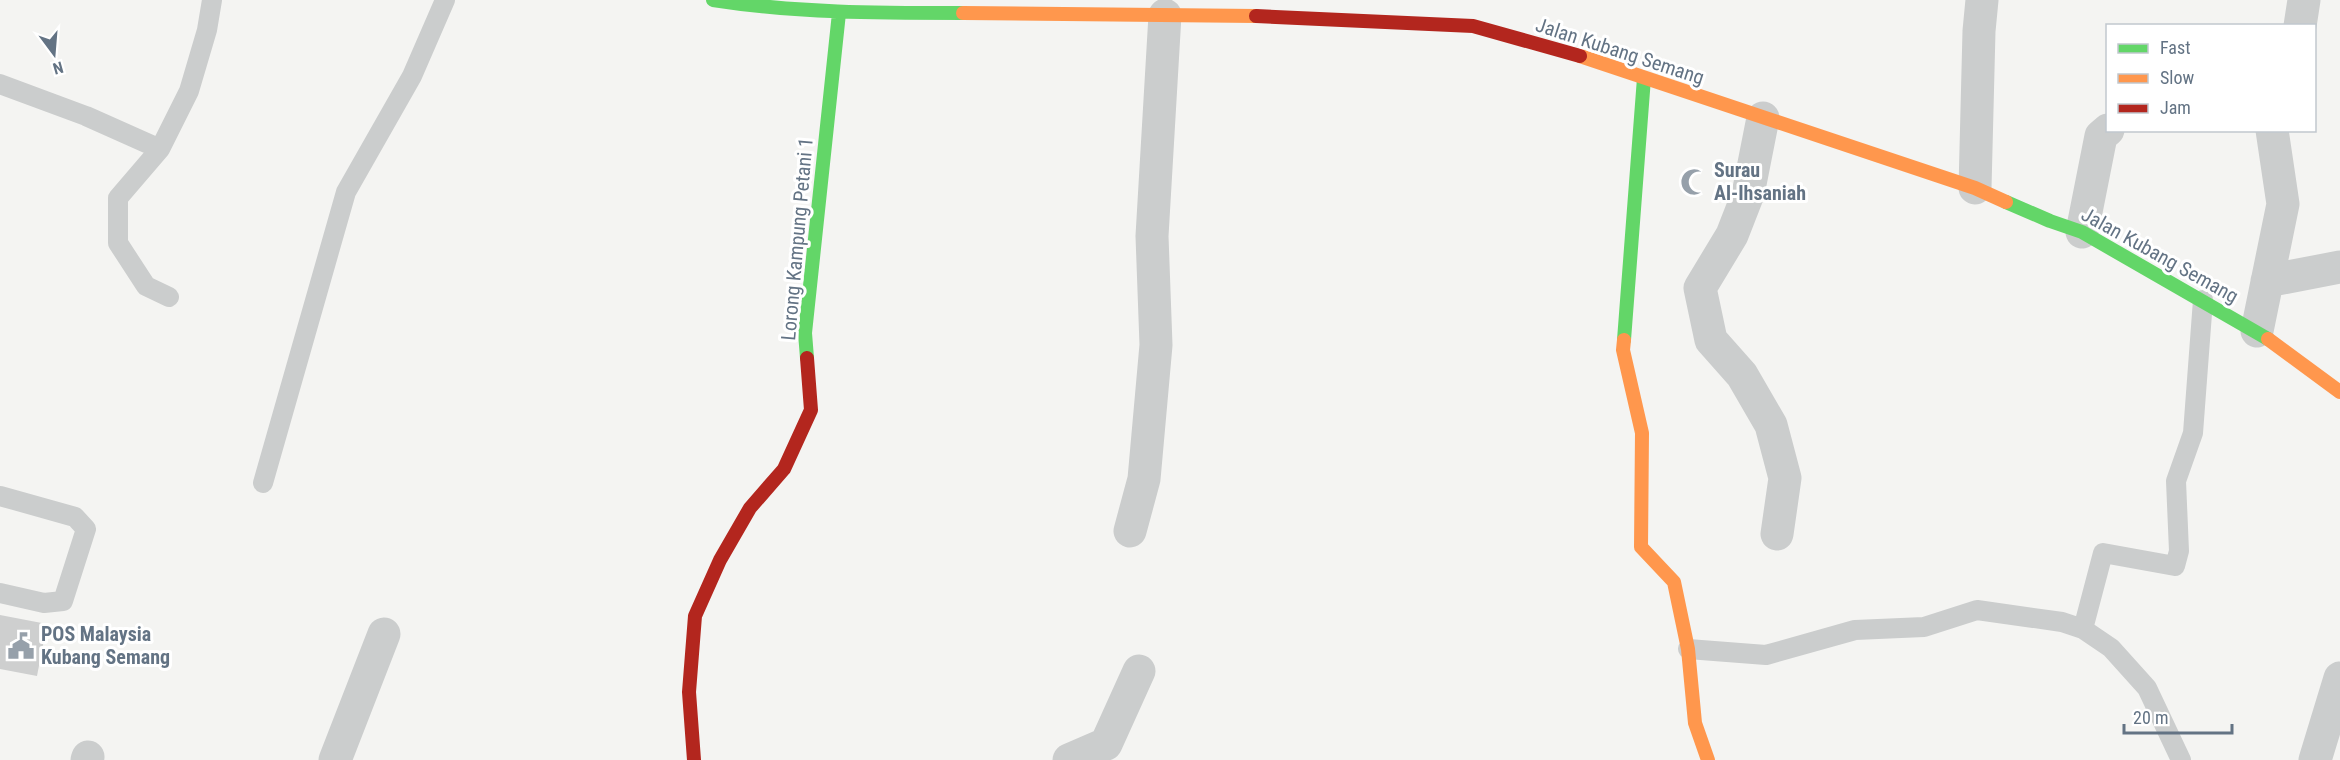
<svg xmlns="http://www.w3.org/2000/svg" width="2340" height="760" font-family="'Roboto Condensed',sans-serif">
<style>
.building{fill:#cecfcf}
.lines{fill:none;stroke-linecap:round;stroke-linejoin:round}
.lane{stroke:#cbcdcd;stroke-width:20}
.street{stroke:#cbcdcd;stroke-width:33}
.fast{stroke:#63d668;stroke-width:14}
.slow{stroke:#ff974d;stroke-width:14}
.jam{stroke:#b3261e;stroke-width:14}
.labels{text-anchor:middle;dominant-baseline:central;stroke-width:6;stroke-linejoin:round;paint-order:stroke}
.street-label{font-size:20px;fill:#637384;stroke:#fff}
.poi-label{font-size:20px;font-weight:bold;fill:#637384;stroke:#fff;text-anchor:start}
</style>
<rect width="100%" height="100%" fill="#f4f4f2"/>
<path class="building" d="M0,615L47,624L37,676L0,669Z"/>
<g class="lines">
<path class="lane" d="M0,84L86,116L160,149L118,198V243L146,286L169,297
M160,149L189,91L207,30L212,0
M263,483L346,192L412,76L445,0
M0,496L75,517L86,529L63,601L44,603L0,593
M2083,629L2103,553L2175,566L2179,551L2176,481L2193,433L2203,300
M1688,649L1766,655L1855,630L1924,627L1977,610L2062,622L2083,629L2111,648L2147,688L2181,760"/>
<path class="street" d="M2300,26L2304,0
M1763,118L1748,194L1732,235L1700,288L1711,340L1742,375L1771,425L1785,478L1777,534
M1975,188L1979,31L1982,0
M2082,232L2101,136L2108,130
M2267,281L2340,267
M2257,331L2283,204L2272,130
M1130,531L1144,479L1156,345L1152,236L1165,15
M87,760L88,757
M335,760L384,634
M1069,760L1106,744L1139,671
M2315,760L2340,678"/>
<path class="fast" d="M713,0C796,13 879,13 963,13
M2006,202L2050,221L2082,232L2268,339
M1624,340L1644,78
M807,358L805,333L839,13"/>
<path class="slow" d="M963,13L1256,16
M1580,56L1975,188L2006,202
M2268,339L2340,392
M1624,340L1623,350L1642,433L1641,547L1674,582L1688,649L1695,723L1708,760"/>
<path class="jam" d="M1256,16L1473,26L1580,56
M694,760L689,692L695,616L720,560L750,508L784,469L811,410L807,358"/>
</g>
<defs>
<symbol id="mosque-bare" viewBox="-9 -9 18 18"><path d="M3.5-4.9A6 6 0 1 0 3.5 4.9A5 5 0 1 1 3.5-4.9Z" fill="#96a0aa" stroke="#fff" stroke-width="2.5" paint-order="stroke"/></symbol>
<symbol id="civic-bare" viewBox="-9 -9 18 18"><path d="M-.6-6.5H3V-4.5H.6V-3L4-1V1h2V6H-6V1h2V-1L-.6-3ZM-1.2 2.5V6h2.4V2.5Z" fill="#96a0aa" stroke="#fff" stroke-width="2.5" paint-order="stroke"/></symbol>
</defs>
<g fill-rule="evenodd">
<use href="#mosque-bare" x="1675" y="163" width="38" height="38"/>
<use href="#civic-bare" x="2" y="627" width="38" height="38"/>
</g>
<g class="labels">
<g class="street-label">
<text transform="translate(1620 51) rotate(18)">Jalan Kubang Semang</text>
<text transform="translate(797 239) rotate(-85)">Lorong Kampung Petani 1</text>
<text transform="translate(2160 255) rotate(29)">Jalan Kubang Semang</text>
</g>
<g class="poi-label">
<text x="1714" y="170">Surau<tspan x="1714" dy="23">Al-Ihsaniah</tspan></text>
<text x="41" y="634">POS Malaysia<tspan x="41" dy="23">Kubang Semang</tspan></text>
</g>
</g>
<rect x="2106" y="24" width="210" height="108" fill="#ffffff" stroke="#c1c7ce" stroke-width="1.5"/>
<rect x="2118" y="44" width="30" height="9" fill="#63d668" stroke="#c1c7ce" stroke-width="1.5"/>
<text x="2160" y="54" font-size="18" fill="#637384">Fast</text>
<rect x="2118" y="74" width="30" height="9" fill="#ff974d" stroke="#c1c7ce" stroke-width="1.5"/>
<text x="2160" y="84" font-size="18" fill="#637384">Slow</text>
<rect x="2118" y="104" width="30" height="9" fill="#b3261e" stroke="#c1c7ce" stroke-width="1.5"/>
<text x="2160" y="114" font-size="18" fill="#637384">Jam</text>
<g transform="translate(54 54) rotate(164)" stroke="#ffffff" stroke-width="4.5" paint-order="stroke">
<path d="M0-4.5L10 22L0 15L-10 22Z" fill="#637384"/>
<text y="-9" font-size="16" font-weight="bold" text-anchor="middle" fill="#637384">N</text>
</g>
<path d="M2124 724v9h108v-9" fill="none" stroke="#637384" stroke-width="3"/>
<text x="2133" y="724" font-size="18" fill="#637384" stroke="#ffffff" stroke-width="4.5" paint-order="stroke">20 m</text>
</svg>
